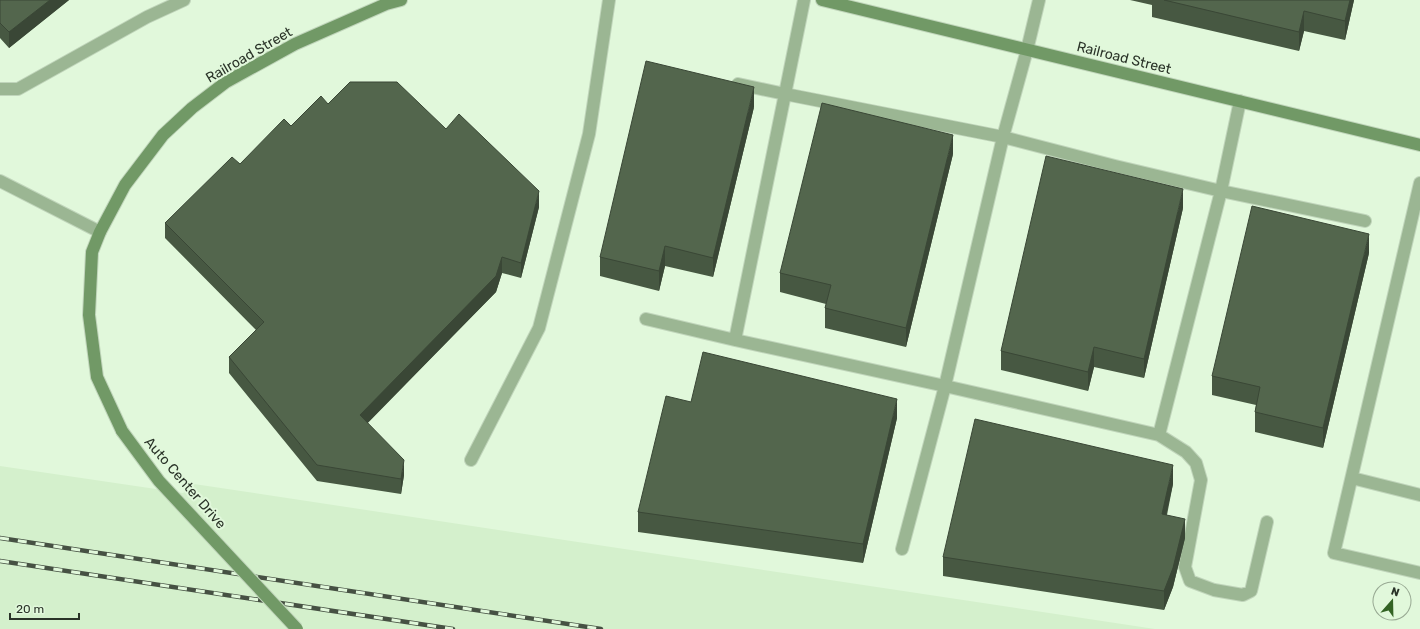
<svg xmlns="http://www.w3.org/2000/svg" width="1420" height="629" font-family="Rubik,sans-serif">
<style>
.built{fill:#d4f0cc}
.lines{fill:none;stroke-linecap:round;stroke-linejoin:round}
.lane-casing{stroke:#c0d5bb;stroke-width:14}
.street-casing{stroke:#c0d5bb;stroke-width:14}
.secondary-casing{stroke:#c0d5bb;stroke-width:14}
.lane{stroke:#9bb693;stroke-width:12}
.street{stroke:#9bb693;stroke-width:12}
.secondary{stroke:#719966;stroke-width:12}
.rail-casing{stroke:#465143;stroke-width:4.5}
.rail{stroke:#e1f8db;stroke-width:3;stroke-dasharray:9;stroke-linecap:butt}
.secondary-bridge-casing{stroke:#c0d5bb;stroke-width:14;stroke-linecap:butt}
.secondary-bridge{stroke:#719966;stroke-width:12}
.wall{fill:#475842}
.shaded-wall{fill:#3a4736}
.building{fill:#53664d;stroke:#3a4736}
.labels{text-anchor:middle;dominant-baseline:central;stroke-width:4;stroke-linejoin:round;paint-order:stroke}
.street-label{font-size:14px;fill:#2a3328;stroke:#e1f8db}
</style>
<rect width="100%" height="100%" fill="#e1f8db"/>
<path class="built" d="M0,466L183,493L194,484L1155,629H0Z"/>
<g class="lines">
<defs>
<path id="lane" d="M804,0L785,94L1003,137L1027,50
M738,84L785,94L735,340L945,386L902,549
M0,89H18L147,17L184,0
M1240,101L1221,191L1115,166L1003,137L945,386L1159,435L1221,191L1365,221
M1420,183L1334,553L1420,573
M646,319L735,340
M1159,435L1186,452L1196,463L1201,480L1185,567L1190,581L1214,590L1243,595L1251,591L1267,522
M471,460L539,328L589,134L609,0
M1352,478L1420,495"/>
<path id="street" d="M1027,50L1039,0
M0,181L100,232"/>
<path id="secondary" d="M822,0L1420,145
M122,431L97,377L89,315L92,252L100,232L125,185L163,135L192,108L226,82L295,44L386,4L401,0"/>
</defs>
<use href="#lane" class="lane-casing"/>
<use href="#street" class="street-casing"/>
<use href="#secondary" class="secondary-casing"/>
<use href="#lane" class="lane"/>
<use href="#street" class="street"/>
<use href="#secondary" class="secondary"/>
<defs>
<path id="rail" d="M0,538L601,629
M0,561L453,629"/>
</defs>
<use href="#rail" class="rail-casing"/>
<use href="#rail" class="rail"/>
<defs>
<path id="secondary-bridge" d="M122,431L159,481L297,629"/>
</defs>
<use href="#secondary-bridge" class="secondary-bridge-casing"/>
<use href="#secondary-bridge" class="secondary-bridge"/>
</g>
<path class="wall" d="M0,0H69L9,48L0,38Z
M1130,0H1354L1345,40L1304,31L1299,51L1152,17V5Z
M328,104L446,129L539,207L521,278L502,273L496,292L367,423L404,475L401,494L317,481L229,373V357L256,330L165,238V223L240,164L291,126Z
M754,107L713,277L665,266L659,291L600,276V257Z
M953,154L906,347L825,328V308L826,304L780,292V273Z
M1183,208L1144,378L1094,367L1088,391L1001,370V351Z
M1369,253L1323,448L1255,432V412L1256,405L1212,395V376Z
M691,402L897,418L863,563L638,532V512Z
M1173,484L1167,515L1185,538L1173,587L1164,610L943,576V557Z"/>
<path class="shaded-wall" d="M50,0H69L9,48V32Z
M1350,0H1354L1345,40V21Z
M1304,11V31L1299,51V32Z
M754,87V107L713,277V258Z
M953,135V154L906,347V328Z
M1183,189V208L1144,378V359Z
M539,191V207L521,278V263Z
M1369,234V253L1323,448V428Z
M665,246V266L659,291V271Z
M502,257V273L496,292L360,431V415Z
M1094,347V367L1088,391V372Z
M897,399V418L863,563V544Z
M404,460V475L401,494V479Z
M1173,465V484L1162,533V514Z
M1185,519V538L1173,587L1164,610V591Z"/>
<path class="building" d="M0,0H50L9,32L0,23Z
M1164,0H1350L1345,21L1304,11L1299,32Z
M646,61L754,87L713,258L665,246L659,271L600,257Z
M350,82H397L446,129L459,114L539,191L521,263L502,257L496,276L360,415L404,460L401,479L317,465L229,357L264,322L165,223L232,157L240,164L284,119L291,126L321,96L328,104Z
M822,103L953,135L906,328L825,308L831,285L780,273Z
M1046,156L1183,189L1144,359L1094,347L1088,372L1001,351Z
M1252,206L1369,234L1323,428L1255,412L1260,387L1212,376Z
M703,352L897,399L863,544L638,512L666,396L691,402Z
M975,419L1173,465L1162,514L1185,519L1173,568L1164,591L943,557Z"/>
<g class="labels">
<g class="street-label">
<text transform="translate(249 55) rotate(-30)">Railroad Street</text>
<text transform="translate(1124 58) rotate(14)">Railroad Street</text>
<text transform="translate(185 483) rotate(49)">Auto Center Drive</text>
</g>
</g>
<g transform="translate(1392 601) rotate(20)"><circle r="19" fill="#e1f8db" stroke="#98a993"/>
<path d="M0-3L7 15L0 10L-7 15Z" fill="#336324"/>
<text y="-6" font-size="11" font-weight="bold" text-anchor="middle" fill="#2a3328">N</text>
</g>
<path d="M10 613v6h69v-6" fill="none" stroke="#2a3328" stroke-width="2"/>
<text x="16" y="613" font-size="12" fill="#2a3328" stroke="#e1f8db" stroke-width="3" paint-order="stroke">20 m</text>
</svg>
